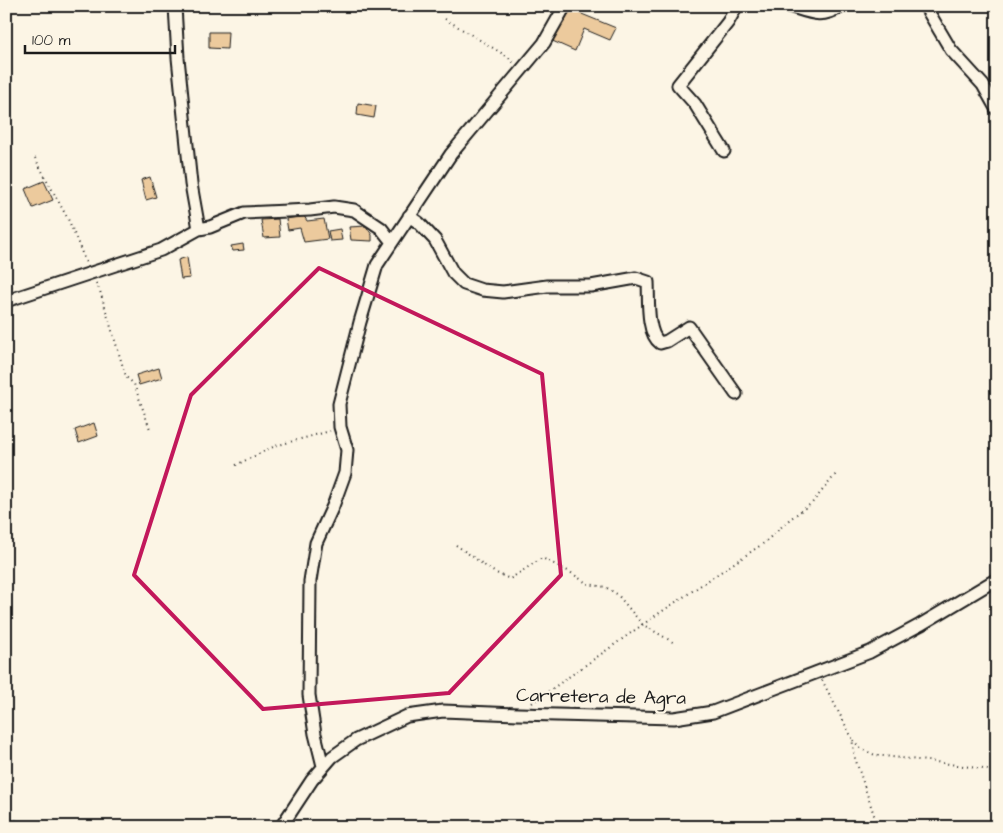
<svg xmlns="http://www.w3.org/2000/svg" width="1003" height="833" font-family="'Architects Daughter',sans-serif">
<style>
.lines{fill:none;stroke-linecap:round;stroke-linejoin:round}
.stream{stroke:#5a8395;stroke-width:3}
.building{fill:#ecca9d;stroke:#1c1c1c}
.minor-casing{stroke:#1c1c1c;stroke-width:15}
.path{stroke:#1c1c1c;stroke-width:2;stroke-dasharray:1 4;stroke-linecap:butt}
.minor{stroke:#fcf5e5;stroke-width:11}
.marked{fill:none;stroke:#c2185b;stroke-width:4;stroke-linejoin:round}
.labels{text-anchor:middle;dominant-baseline:central;stroke-width:4.5;stroke-linejoin:round;paint-order:stroke}
.street-label{font-size:19px;fill:#1c1c1c;stroke:#fcf5e5}
</style>
<rect width="100%" height="100%" fill="#fcf5e5"/>
<filter id="ink" filterUnits="userSpaceOnUse"><feTurbulence type="fractalNoise" baseFrequency=".02" numOctaves="2"/><feDisplacementMap in="SourceGraphic" scale="10" xChannelSelector="R" yChannelSelector="G"/><feConvolveMatrix kernelMatrix="1 2 1 2 8 2 1 2 1" color-interpolation-filters="sRGB"/></filter>
<g filter="url(#ink)">
<g class="lines">
<path class="stream" d="M15,821L43,827"/>
</g>
<path class="building" d="M132,6H151L150,11L132,9Z
M567,8L616,28L610,40L584,29L575,51L548,39Z
M209,32H228L227,49L209,48Z
M358,103L376,106L374,118L357,115Z
M150,177L156,197L146,200L141,180Z
M44,181L53,200L33,208L25,189Z
M304,216L307,221L324,219L328,239L304,242L300,228L288,230L286,219Z
M278,219L280,237L264,238L261,220Z
M366,226L372,235V241L351,240L349,227Z
M340,229L342,240L330,241L328,231Z
M243,244L244,250L233,251L231,246Z
M187,257L190,278L181,279L178,260Z
M159,368L162,378L139,385L136,375Z
M94,423L98,436L79,443L75,430Z"/>
<g class="lines">
<defs>
<path id="minor" d="M175,6L178,58L191,184L199,229
M789,6C811,13 821,19 842,6
M925,6L951,50L983,85L997,110
M724,151L695,104L678,85L728,22L737,6
M409,216L419,223L435,240L453,273L464,284L482,290L503,292L547,286H591L636,278L648,282C649,298 646,333 660,343L667,341L689,327L736,394
M6,301L161,250L199,229L210,227L244,213L310,210L334,207L354,210L381,228L392,242
M323,766L315,734L309,695L310,581L316,543L333,506L345,473L347,450L340,427L339,404L360,322L377,265L451,154L544,43L565,6
M281,827L312,780L332,757L356,740L407,716L443,711L518,714L674,718L713,712L870,652L920,625L997,579"/>
</defs>
<use href="#minor" class="minor-casing"/>
<path class="path" d="M445,19L508,57L514,63
M35,158L69,221L86,263
M6,278L12,288
M96,283L100,291L126,377L134,384L150,429
M236,465L275,446L330,431
M456,545L494,572L510,579L542,558L570,572L588,584L605,587L617,594L642,624L676,644
M822,680L852,738L855,758L878,827
M532,703L652,618L764,543L790,519L812,503L836,474
M853,740L861,749L875,755L936,762L997,771
M6,825L15,827"/>
<use href="#minor" class="minor"/>
</g>
</g>
<path class="marked" d="M319,268L542,374L561,575L449,693L263,709L134,575L191,395Z"/>
<g class="labels">
<g class="street-label">
<text transform="translate(601 697) rotate(1)">Carretera de Agra</text>
</g>
</g>
<rect width="1003" height="833" fill="none" stroke="#fcf5e5" stroke-width="25"/>
<rect x="12" y="12" width="978" height="808" fill="none" stroke="#1c1c1c" stroke-width="2" filter="url(#ink)"/>
<path d="M25 45v8h150v-8" fill="none" stroke="#1c1c1c" stroke-width="2.5"/>
<text x="32" y="45" font-size="15" fill="#1c1c1c" stroke="#fcf5e5" stroke-width="4" paint-order="stroke">100 m</text>
</svg>
